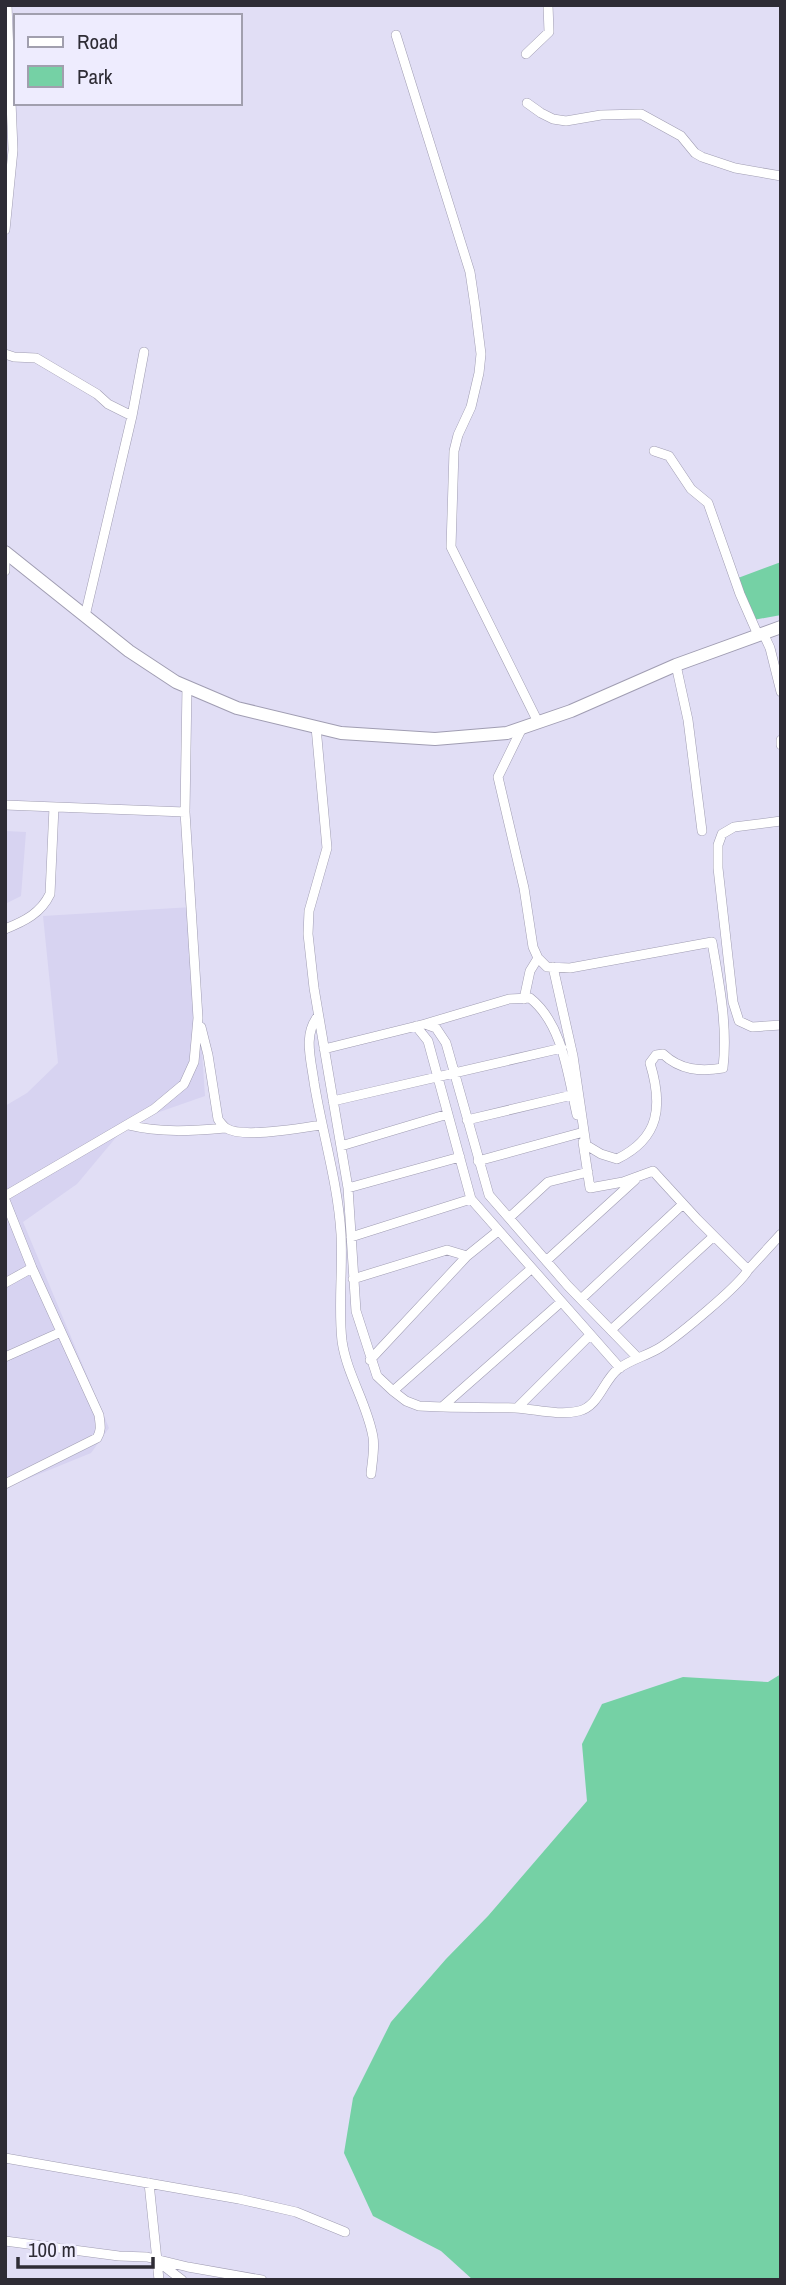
<svg xmlns="http://www.w3.org/2000/svg" width="786" height="2285" font-family="'Archivo Narrow',sans-serif">
<style>
.built{fill:#d7d3f1}
.green{fill:#75d1a5}
.lines{fill:none;stroke-linecap:round;stroke-linejoin:round}
.street-casing{stroke:#a09db2;stroke-width:10}
.secondary-casing{stroke:#a09db2;stroke-width:14}
.street{stroke:#fff;stroke-width:9}
.secondary{stroke:#fff;stroke-width:12}
</style>
<rect width="100%" height="100%" fill="#e1def5"/>
<path class="built" d="M5,831L26,832L21,896L5,904Z
M192,907L205,1096L128,1123L77,1184L23,1222L109,1428L91,1453L5,1488V1106L27,1093L58,1063L43,916Z"/>
<path class="green" d="M781,562V615L753,620L738,578Z
M781,1674V2280H473L441,2251L373,2216L344,2153L353,2098L391,2022L446,1959L488,1916L587,1801L582,1744L602,1704L683,1677L768,1682Z"/>
<g class="lines">
<defs>
<path id="street" d="M396,35L470,272L475,306L481,354L479,373L471,407L458,435L454,451L451,547L538,722
M526,54L549,32L548,5
M527,103L541,113L553,119L566,121L601,115L641,114L681,136L695,153L702,157L735,168L781,176
M5,230L13,150L7,5
M5,354L14,357L36,358L97,394L108,404L132,416
M654,451L669,456L691,489L708,503L740,594L758,635
M5,563V571
M85,616L132,416L144,352
M763,633L770,648L781,692
M676,665L688,720L702,831
M316,727L327,848L309,911L308,934L314,988L348,1188L356,1311L377,1376L393,1391L406,1401L419,1406C451,1408 483,1407 515,1408C536,1409 558,1416 579,1411C599,1406 603,1381 618,1369C631,1359 647,1356 661,1347C678,1336 739,1286 748,1270L781,1234
M522,728L498,777L524,888L533,947L538,958L547,967L570,968L712,942C719,983 728,1026 723,1068C700,1072 680,1070 663,1054L656,1055L650,1063C663,1106 660,1138 617,1159L601,1154L586,1145L573,1056L553,967
M781,740V745
M5,805L185,812
M781,821L734,827L722,834L718,845V868L733,1002L739,1021L752,1027L781,1025
M5,929C25,921 41,913 50,894L54,807
M524,999L530,971L538,958
M318,1016C303,1035 311,1059 314,1082C322,1132 338,1183 341,1234C343,1269 338,1306 342,1341C347,1375 367,1403 373,1437C375,1448 372,1462 371,1474
M425,1024L436,1028L446,1043L489,1195L568,1286L638,1358
M416,1026L428,1041L471,1199L620,1368
M201,1027L208,1055L218,1119C219,1121 224,1127 226,1128C242,1139 301,1128 321,1125
M324,1049L425,1024L509,999L530,998C563,1024 568,1076 577,1115
M333,1101L562,1048
M467,1120L572,1095
M128,1125C161,1133 192,1131 225,1128
M583,1142L590,1188L623,1182L653,1171L697,1219L748,1270
M341,1146L448,1114
M478,1161L580,1133
M348,1188L460,1157
M5,1196L154,1109L184,1084L194,1062L198,1018L185,812L187,686
M5,1200L32,1268L99,1415C100,1424 102,1430 97,1438L5,1484
M509,1218L548,1182L588,1172
M351,1237L471,1199
M546,1261L635,1180
M353,1279L447,1250L467,1256
M5,1283L32,1268
M581,1299L683,1204
M611,1330L714,1236
M5,1357L61,1332
M370,1360L467,1256L498,1231
M393,1391L531,1269
M442,1407L561,1302
M517,1408L590,1335
M5,2158L239,2199L296,2212L345,2232
M149,2183L159,2280
M5,2241L119,2256L147,2257L188,2267L262,2280
M160,2263L182,2280"/>
<path id="secondary" d="M5,552L129,651L176,682L237,708L341,733L435,739L507,733L571,711L676,665L781,627"/>
</defs>
<use href="#street" class="street-casing"/>
<use href="#secondary" class="secondary-casing"/>
<use href="#street" class="street"/>
<use href="#secondary" class="secondary"/>
</g>
<rect width="786" height="2285" fill="none" stroke="#2e2c35" stroke-width="14"/>
<rect x="14" y="14" width="228" height="91" fill="#eeecfe" stroke="#a19fae" stroke-width="2"/>
<rect x="28" y="37" width="35" height="10" fill="#ffffff" stroke="#a19fae" stroke-width="2"/>
<text x="77" y="49" font-size="21" fill="#2e2c35">Road</text>
<rect x="28" y="66" width="35" height="21" fill="#75d1a5" stroke="#a19fae" stroke-width="2"/>
<text x="77" y="84" font-size="21" fill="#2e2c35">Park</text>
<path d="M18 2257v10h135v-10" fill="none" stroke="#2e2c35" stroke-width="3.5"/>
<text x="28" y="2257" font-size="21" fill="#2e2c35" stroke="#eeecfe" stroke-width="5" paint-order="stroke">100 m</text>
</svg>
